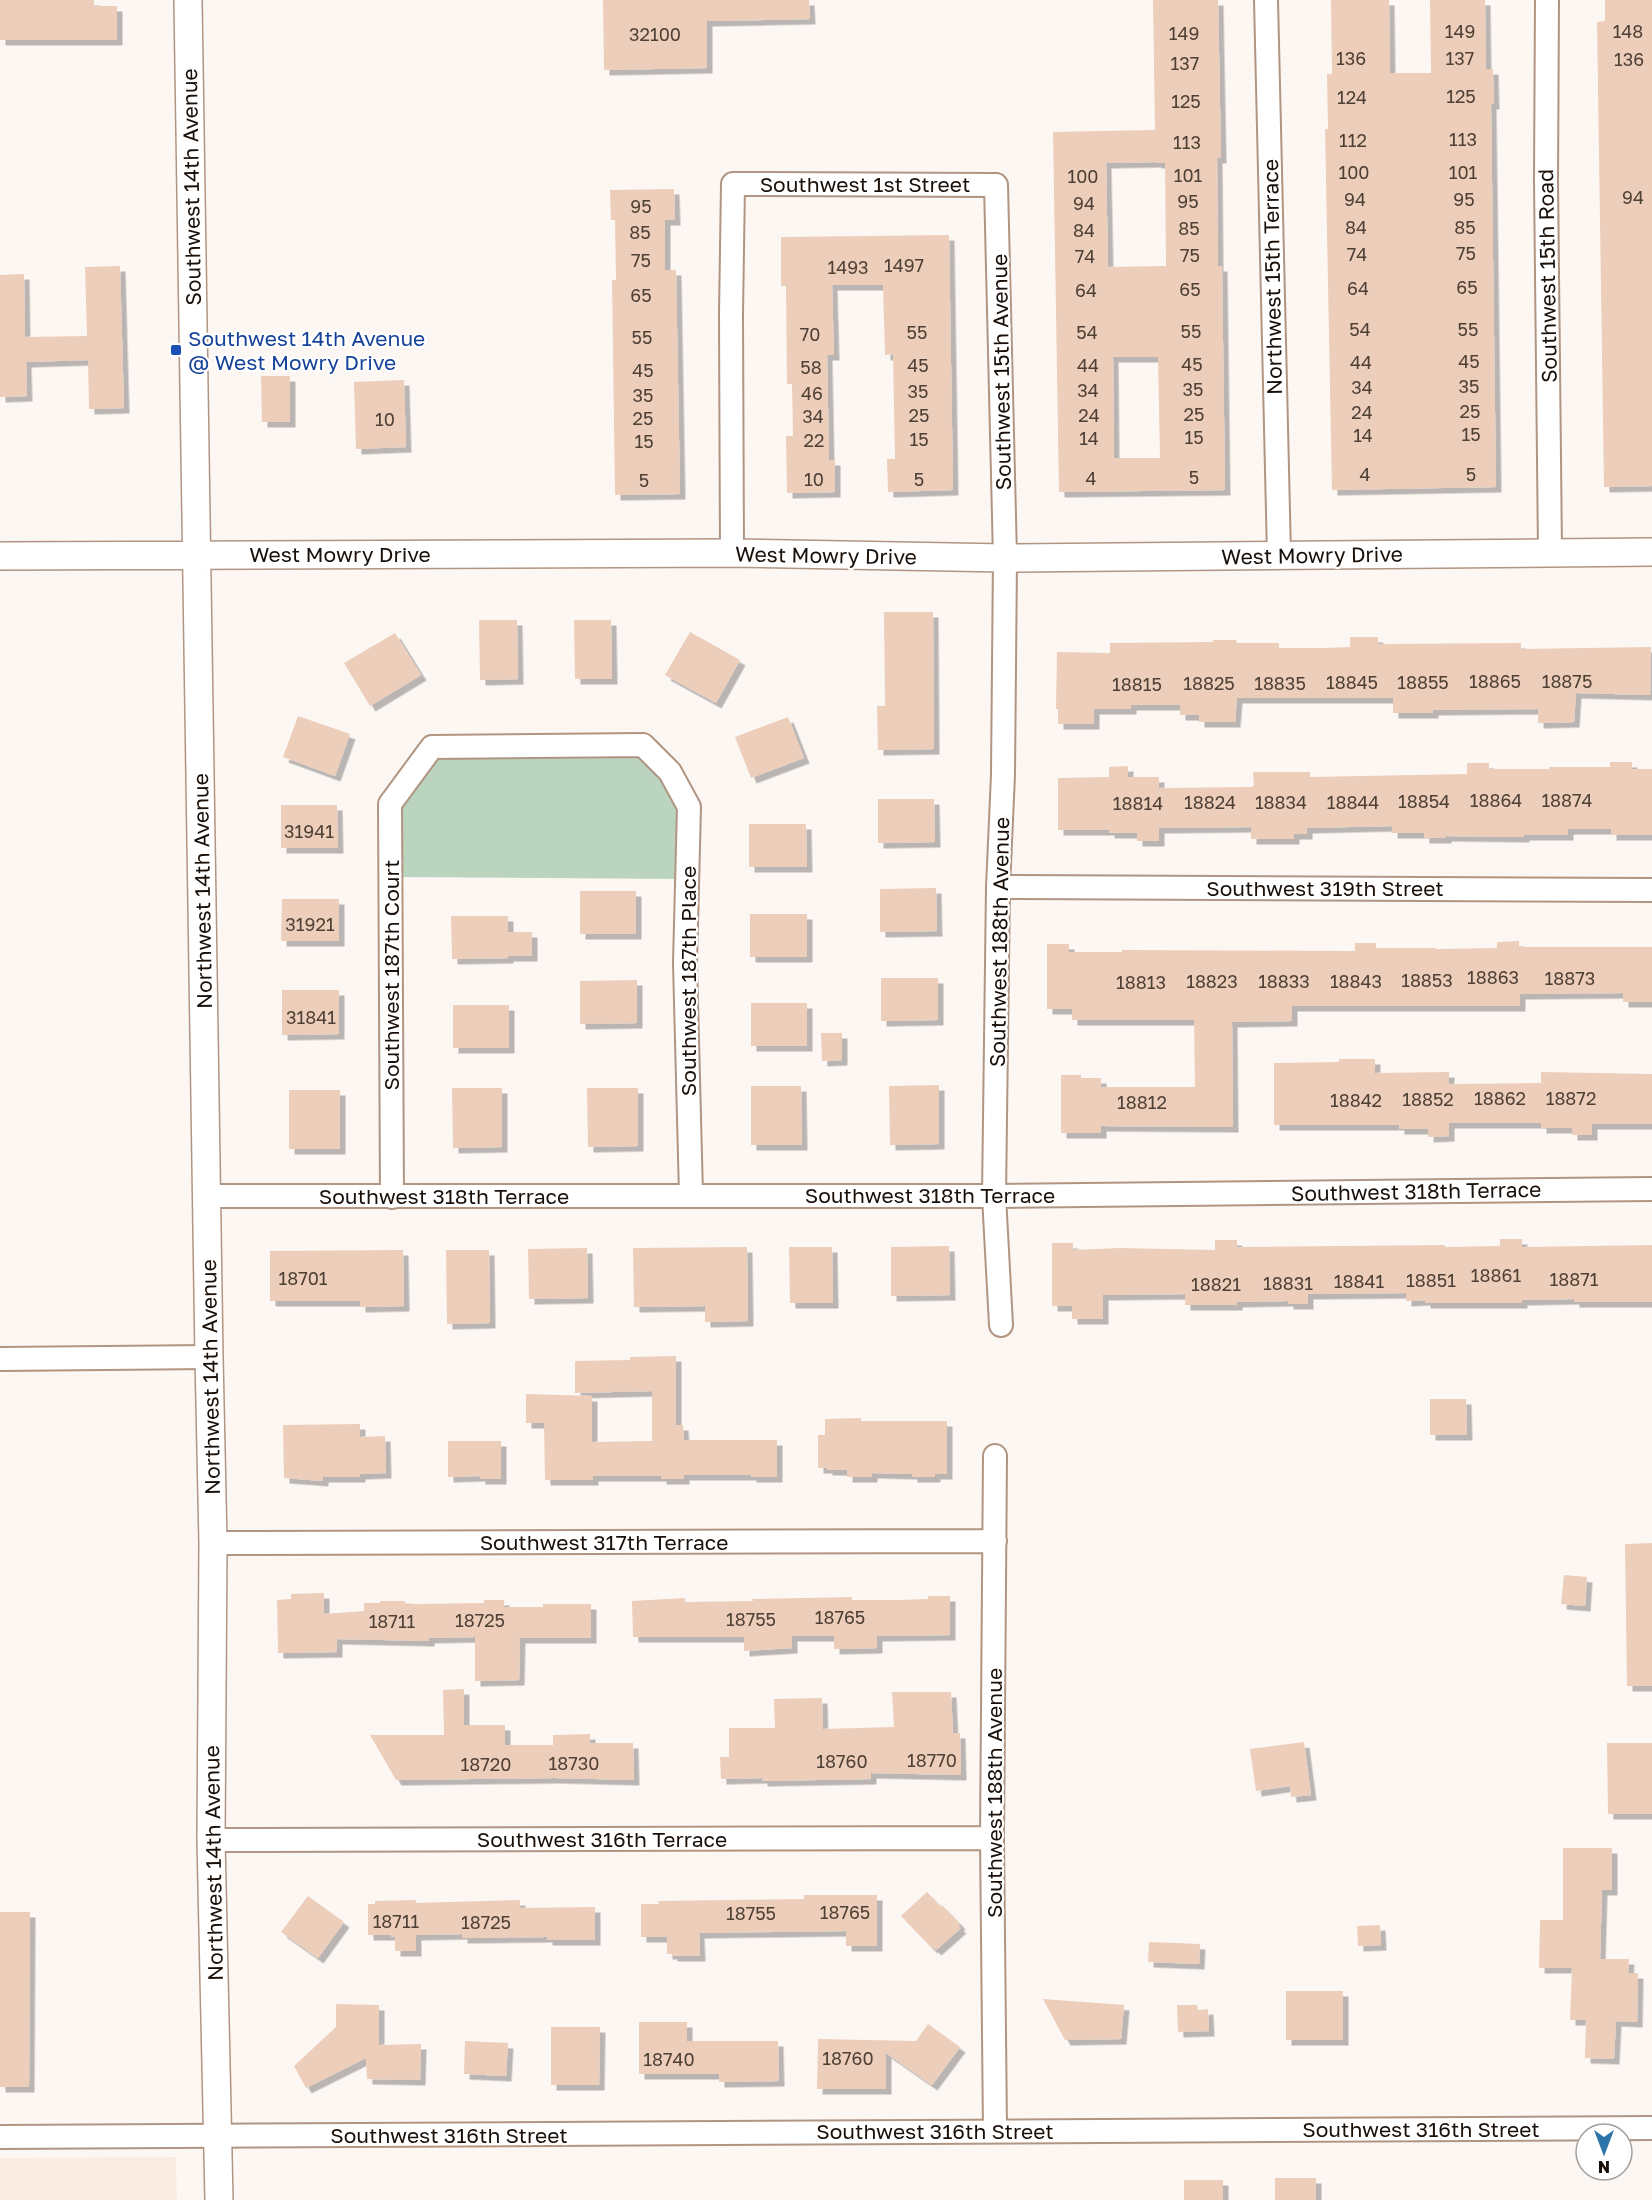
<svg xmlns="http://www.w3.org/2000/svg" width="1652" height="2200" font-family="'Golos Text',sans-serif">
<style>
.built{fill:#fbece2}
.green{fill:#bad4bf}
.building{fill:#edcebb;fill-rule:evenodd;filter:url(#shadow)}
.lines{fill:none;stroke-linecap:round;stroke-linejoin:round}
.minor-casing{stroke:#b09582;stroke-width:26}
.tertiary-casing{stroke:#b09582;stroke-width:30}
.minor{stroke:#fff;stroke-width:22}
.tertiary{stroke:#fff;stroke-width:27}
.transit-dot{fill:#1a4fb4;stroke:#fff;stroke-width:2}
.labels{text-anchor:middle;dominant-baseline:central;stroke-width:4.5;stroke-linejoin:round;paint-order:stroke}
.number-label{font-size:18px;fill:#4f4036}
.street-label{font-size:21px;fill:#1a100a;stroke:#fff}
.transit-label{font-size:21px;fill:#164399;stroke:#fff;text-anchor:start}
</style>
<defs>
<filter id="shadow"><feDropShadow dx="5.5" dy="5.5" stdDeviation="0" flood-color="#0004"/></filter>
</defs>
<rect width="100%" height="100%" fill="#fdf7f3"/>
<path class="built" d="M176,2157L177,2200H0V2158Z"/>
<path class="green" d="M642,749L686,809L684,879L394,877L395,805L434,750Z"/>
<path class="building" d="M0,0H94V6H117V40H0Z
M603,0H809L810,19L707,21V68L604,70Z
M1153,0H1218L1221,158H1217L1218,266H1222L1225,490L1059,492L1053,132L1155,130ZM1156,162V163H1165L1166,266L1108,267L1106,163ZM1113,357H1158L1160,458H1114Z
M1331,0H1389L1390,73H1431L1430,0H1485L1486,69H1493L1494,104H1491L1496,487L1332,490L1325,129H1328L1327,74H1332Z
M1605,0H1652V486L1604,487L1597,22L1605,21Z
M674,189L675,220H665V270H676L680,494L615,495L612,280H616L615,220H611L610,190Z
M949,235L953,490L888,492L887,459H895L893,354L885,355L883,285H832L834,355H827L829,460H835V492L787,493L786,436H793L792,384H787L786,286H781V237Z
M120,266L124,408L89,409L88,360L26,362L27,396L0,397V275L24,274L25,337L87,336L85,267Z
M261,376H290V422H262Z
M404,380L406,447L356,449L354,382Z
M884,612H933L934,749L878,750L877,706H885Z
M479,620H517L518,679L480,680Z
M574,620H611L612,679H575Z
M690,632L740,660L716,703L665,675Z
M395,633L421,675L370,706L344,663Z
M1350,637H1378V644L1521,643V649L1651,647L1650,695L1576,693L1574,722L1538,723V709L1433,710V713H1393V698H1237L1235,722H1199V715H1180V705H1131V709H1094V724H1058V709H1056L1057,652L1110,653V643L1213,642V640H1236L1237,643H1279V648H1326L1350,647Z
M298,716L350,734L335,776L283,757Z
M788,717L804,758L751,778L735,737Z
M1610,762H1632V769H1652V835H1611V829H1568V835H1524V837L1446,836V838H1424V833H1392V826L1307,828V834H1294V839H1251V827L1159,828V841H1137V833H1109V830H1058V778L1109,777V767L1128,766V777H1159V788L1251,787L1254,786L1253,772H1310V777L1467,774V763H1489V769H1549V767H1610Z
M878,799H934L935,842L878,843Z
M281,805H337L338,848H281Z
M749,824H806L807,867H749Z
M936,888L937,931L880,932V889Z
M580,891H636V934H580Z
M282,899H339V941H281Z
M750,914H807V957H750Z
M451,916H508V932H532V956H508V958L452,959Z
M1519,941V947H1652V1002H1623V993L1520,994V1006H1292V1021L1232,1022L1233,1127L1101,1126V1133H1061V1075H1081V1078H1101V1087H1195L1194,1020H1072V1009H1047V944H1069V952H1122V950L1355,951V943H1376V948H1436V949L1497,948V942Z
M881,978H938V1020L881,1021Z
M637,980V1023L580,1024V981Z
M282,990H339V1034L282,1035Z
M751,1003H807V1046H751Z
M453,1005H509V1048H453Z
M821,1033H842V1060L822,1061Z
M1339,1059H1375V1073L1449,1072V1084L1541,1083V1072L1652,1074V1124H1592V1135H1572V1128H1541V1123H1449V1136L1428,1137V1129H1399V1125H1274V1063L1339,1062Z
M939,1085V1144L890,1145L889,1086Z
M751,1086H801L802,1145H751Z
M452,1088H502V1147L453,1148Z
M587,1088H638V1146L588,1147Z
M289,1090H340V1149H289Z
M1500,1239H1522V1247L1652,1245V1302H1574V1299L1522,1300V1303H1425V1300L1406,1301V1293L1308,1294V1304H1288V1301L1237,1302V1305H1185V1294L1103,1295V1319H1072V1306H1052V1243H1073V1250L1119,1248L1215,1250V1240H1237V1247L1445,1245V1247L1500,1246Z
M949,1246L950,1295L891,1296V1247Z
M747,1247L748,1321L705,1322V1306L634,1307L633,1248Z
M789,1247H832L833,1303H790Z
M587,1248L588,1298L529,1299L528,1249Z
M403,1250L404,1306L360,1307V1301H270V1251Z
M446,1250H489L490,1323L447,1324Z
M676,1356V1425H683L684,1440H777V1477H751V1475H684V1479H661V1476H593V1480H545L544,1423H526V1394L592,1396V1442L652,1441V1391L575,1393V1361L630,1360V1357Z
M1430,1399H1466L1467,1435H1430Z
M861,1418V1421H947V1474H935V1477H912V1474L872,1473V1477H847V1470H827V1468H818V1435H825V1419Z
M360,1424V1437L385,1436L386,1473L360,1474V1477H323V1481L284,1478L283,1425Z
M448,1441H501V1479H480V1476L448,1477Z
M1652,1543V1686H1627L1625,1544Z
M1564,1575L1587,1577L1585,1606L1561,1604Z
M324,1593V1614L364,1611V1603H380V1601H405V1603L416,1604L484,1603V1600H504V1607H543V1604H591V1638H520L519,1680L475,1681V1637L429,1638V1641L337,1639V1652L278,1653L277,1600L291,1599V1594Z
M928,1596H950V1635L877,1636V1648L834,1649V1636H792V1648L744,1651V1637H633L632,1601L685,1598V1602L753,1601L752,1599L852,1597V1600H898L928,1599Z
M464,1689V1725H505V1745H553V1735L590,1734V1743H633L634,1780L554,1778L396,1780L370,1735H444L443,1690Z
M892,1692H951L953,1733H960L961,1775L871,1773V1779L762,1781V1778L721,1779L720,1757H729V1728H775L774,1699L822,1698L823,1729L894,1727Z
M1304,1742L1311,1795L1291,1797L1290,1786L1256,1791L1250,1749Z
M1607,1743H1652V1814H1608Z
M1563,1848H1612V1890H1602L1600,1959H1629L1628,1973H1638L1637,2022L1616,2021L1614,2059L1585,2058L1586,2020H1570L1572,1968H1539L1540,1920H1563Z
M927,1892L941,1907L942,1905L960,1924L958,1926L961,1928L936,1950L933,1947L932,1948L901,1916Z
M804,1895H877V1946H846V1931L699,1933L700,1956H672V1954H667V1937H641V1904H659L658,1901L804,1899Z
M308,1896L344,1922L318,1958L281,1932Z
M416,1900V1903L520,1900V1908L595,1907V1940H547V1937L462,1938V1934L416,1935V1951H395V1937H391V1935H368V1904H375V1901Z
M0,1912H30L29,2087H0Z
M1380,1925L1381,1945L1358,1946L1357,1926Z
M1149,1942L1200,1944L1199,1964L1148,1962Z
M1286,1991H1343V2040H1286Z
M1043,1999L1124,2005L1121,2039L1065,2040Z
M336,2004L379,2005V2045L421,2044L420,2080L367,2079L366,2058L306,2088L294,2066L336,2027Z
M1177,2005H1197L1198,2010L1208,2009L1209,2031L1178,2032Z
M639,2022H687V2041H778L779,2081L719,2082V2074H639Z
M928,2024L960,2047L932,2085L886,2053V2089H817L818,2039L916,2041Z
M551,2027H600L599,2085H551Z
M465,2041L508,2043L506,2076L464,2074Z
M1275,2178H1316V2200H1275Z
M1184,2180H1223V2200H1184Z"/>
<g class="lines">
<defs>
<path id="minor" d="M1266,0L1279,555
M1547,0L1546,180L1550,552
M732,553L731,314L733,184L996,185L1005,558L1003,775L998,887L994,1196L1001,1325
M998,887L1652,890
M207,1196H994L1652,1189
M392,1197L390,804L432,747L643,745L670,772L689,807L685,963L691,1195
M0,1359L209,1357
M995,1456L992,1838L995,2131
M213,1543L995,1541
M211,1840L992,1838
M0,2137L1652,2128"/>
<path id="tertiary" d="M188,0L209,1357L213,1543L211,1840L219,2200
M0,556L732,553L1005,558L1652,552"/>
</defs>
<use href="#minor" class="minor-casing"/>
<use href="#tertiary" class="tertiary-casing"/>
<use href="#minor" class="minor"/>
<use href="#tertiary" class="tertiary"/>
</g>
<rect class="transit-dot" x="170" y="344" width="12" height="12" rx="3"/>
<g class="labels">
<g class="number-label">
<text x="1460" y="31">149</text>
<text x="1628" y="31">148</text>
<text x="1184" y="33">149</text>
<text x="655" y="34">32100</text>
<text x="1351" y="58">136</text>
<text x="1460" y="58">137</text>
<text x="1629" y="59">136</text>
<text x="1185" y="63">137</text>
<text x="1461" y="96">125</text>
<text x="1352" y="97">124</text>
<text x="1186" y="101">125</text>
<text x="1463" y="139">113</text>
<text x="1353" y="140">112</text>
<text x="1187" y="142">113</text>
<text x="1354" y="172">100</text>
<text x="1463" y="172">101</text>
<text x="1188" y="175">101</text>
<text x="1083" y="176">100</text>
<text x="1633" y="197">94</text>
<text x="1355" y="199">94</text>
<text x="1464" y="199">95</text>
<text x="1188" y="201">95</text>
<text x="1084" y="203">94</text>
<text x="641" y="206">95</text>
<text x="1356" y="227">84</text>
<text x="1465" y="227">85</text>
<text x="1189" y="228">85</text>
<text x="1084" y="230">84</text>
<text x="640" y="232">85</text>
<text x="1466" y="253">75</text>
<text x="1357" y="254">74</text>
<text x="1190" y="255">75</text>
<text x="1085" y="256">74</text>
<text x="641" y="260">75</text>
<text x="904" y="265">1497</text>
<text x="848" y="267">1493</text>
<text x="1467" y="287">65</text>
<text x="1358" y="288">64</text>
<text x="1190" y="289">65</text>
<text x="1086" y="290">64</text>
<text x="641" y="295">65</text>
<text x="1360" y="329">54</text>
<text x="1468" y="329">55</text>
<text x="1191" y="331">55</text>
<text x="917" y="332">55</text>
<text x="1087" y="332">54</text>
<text x="810" y="334">70</text>
<text x="642" y="337">55</text>
<text x="1469" y="361">45</text>
<text x="1361" y="362">44</text>
<text x="1192" y="364">45</text>
<text x="918" y="365">45</text>
<text x="1088" y="365">44</text>
<text x="811" y="367">58</text>
<text x="643" y="370">45</text>
<text x="1469" y="386">35</text>
<text x="1362" y="387">34</text>
<text x="1193" y="389">35</text>
<text x="1088" y="390">34</text>
<text x="918" y="391">35</text>
<text x="812" y="393">46</text>
<text x="643" y="395">35</text>
<text x="1470" y="411">25</text>
<text x="1362" y="412">24</text>
<text x="1194" y="414">25</text>
<text x="919" y="415">25</text>
<text x="1089" y="415">24</text>
<text x="813" y="416">34</text>
<text x="643" y="418">25</text>
<text x="385" y="419">10</text>
<text x="1471" y="434">15</text>
<text x="1363" y="435">14</text>
<text x="1194" y="437">15</text>
<text x="1089" y="438">14</text>
<text x="919" y="439">15</text>
<text x="814" y="440">22</text>
<text x="644" y="441">15</text>
<text x="1365" y="474">4</text>
<text x="1471" y="474">5</text>
<text x="1194" y="477">5</text>
<text x="1091" y="478">4</text>
<text x="814" y="479">10</text>
<text x="919" y="479">5</text>
<text x="644" y="480">5</text>
<text x="1495" y="681">18865</text>
<text x="1567" y="681">18875</text>
<text x="1352" y="682">18845</text>
<text x="1423" y="682">18855</text>
<text x="1209" y="683">18825</text>
<text x="1280" y="683">18835</text>
<text x="1137" y="684">18815</text>
<text x="1496" y="800">18864</text>
<text x="1567" y="800">18874</text>
<text x="1424" y="801">18854</text>
<text x="1210" y="802">18824</text>
<text x="1281" y="802">18834</text>
<text x="1353" y="802">18844</text>
<text x="1138" y="803">18814</text>
<text x="309" y="831">31941</text>
<text x="310" y="924">31921</text>
<text x="1493" y="977">18863</text>
<text x="1570" y="978">18873</text>
<text x="1427" y="980">18853</text>
<text x="1212" y="981">18823</text>
<text x="1284" y="981">18833</text>
<text x="1356" y="981">18843</text>
<text x="1141" y="982">18813</text>
<text x="311" y="1017">31841</text>
<text x="1500" y="1098">18862</text>
<text x="1571" y="1098">18872</text>
<text x="1428" y="1099">18852</text>
<text x="1356" y="1100">18842</text>
<text x="1142" y="1102">18812</text>
<text x="1496" y="1275">18861</text>
<text x="303" y="1278">18701</text>
<text x="1574" y="1279">18871</text>
<text x="1431" y="1280">18851</text>
<text x="1359" y="1281">18841</text>
<text x="1288" y="1283">18831</text>
<text x="1216" y="1284">18821</text>
<text x="840" y="1617">18765</text>
<text x="751" y="1619">18755</text>
<text x="480" y="1620">18725</text>
<text x="392" y="1621">18711</text>
<text x="932" y="1760">18770</text>
<text x="842" y="1761">18760</text>
<text x="574" y="1763">18730</text>
<text x="486" y="1764">18720</text>
<text x="845" y="1912">18765</text>
<text x="751" y="1913">18755</text>
<text x="396" y="1921">18711</text>
<text x="486" y="1922">18725</text>
<text x="848" y="2058">18760</text>
<text x="669" y="2059">18740</text>
</g>
<g class="street-label">
<text x="865" y="184">Southwest 1st Street</text>
<text transform="translate(191 187) rotate(-91)">Southwest 14th Avenue</text>
<text transform="translate(1547 276) rotate(-91)">Southwest 15th Road</text>
<text transform="translate(1272 277) rotate(-91)">Northwest 15th Terrace</text>
<text transform="translate(1001 372) rotate(-91)">Southwest 15th Avenue</text>
<text x="340" y="554">West Mowry Drive</text>
<text transform="translate(826 555) rotate(1)">West Mowry Drive</text>
<text transform="translate(1312 555) rotate(-1)">West Mowry Drive</text>
<text x="1325" y="888">Southwest 319th Street</text>
<text transform="translate(202 891) rotate(-91)">Northwest 14th Avenue</text>
<text transform="translate(999 942) rotate(-89)">Southwest 188th Avenue</text>
<text transform="translate(391 975) rotate(-90)">Southwest 187th Court</text>
<text transform="translate(688 981) rotate(-90)">Southwest 187th Place</text>
<text transform="translate(1416 1191) rotate(-1)">Southwest 318th Terrace</text>
<text x="930" y="1195">Southwest 318th Terrace</text>
<text x="444" y="1196">Southwest 318th Terrace</text>
<text transform="translate(210 1377) rotate(-91)">Northwest 14th Avenue</text>
<text x="604" y="1542">Southwest 317th Terrace</text>
<text transform="translate(994 1793) rotate(-90)">Southwest 188th Avenue</text>
<text x="602" y="1839">Southwest 316th Terrace</text>
<text transform="translate(213 1863) rotate(-91)">Northwest 14th Avenue</text>
<text x="1421" y="2129">Southwest 316th Street</text>
<text x="935" y="2131">Southwest 316th Street</text>
<text x="449" y="2135">Southwest 316th Street</text>
</g>
<g class="transit-label">
<text x="188" y="338">Southwest 14th Avenue<tspan x="188" dy="24">@ West Mowry Drive</tspan></text>
</g>
</g>
<g transform="translate(1604 2152) rotate(180)"><circle r="28" fill="#ffffff" stroke="#a39f9d" stroke-width="1.5"/>
<path d="M0-4.5L10 22L0 15L-10 22Z" fill="#2d75a9"/>
<text y="-9" font-size="16" font-weight="bold" text-anchor="middle" fill="#1a100a">N</text>
</g>
</svg>
